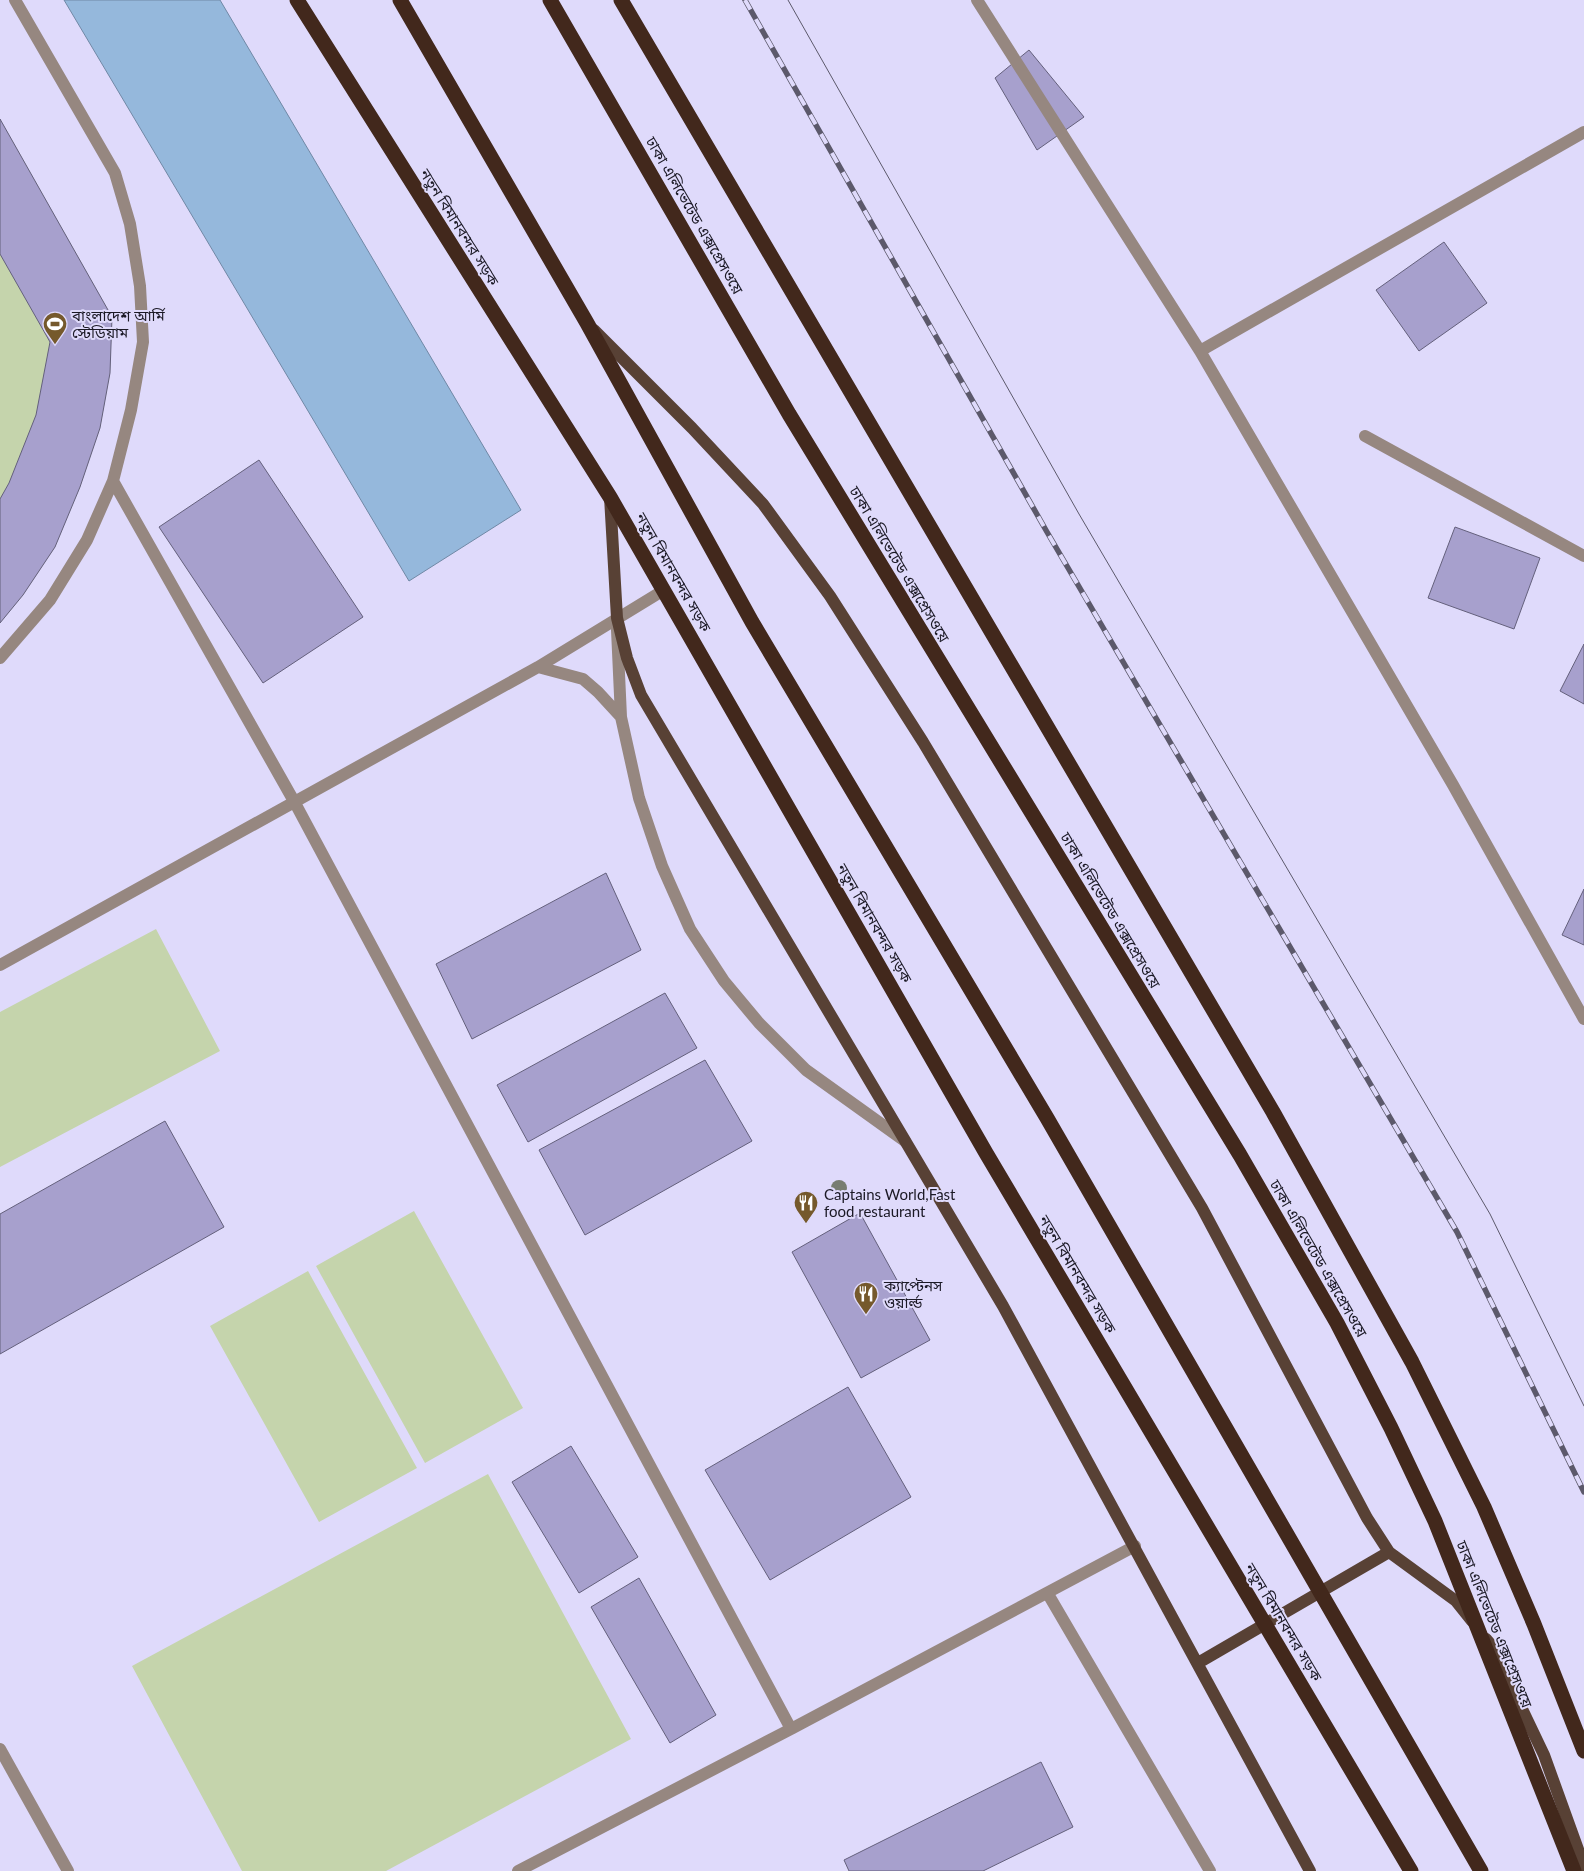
<svg xmlns="http://www.w3.org/2000/svg" width="1584" height="1871" font-family="Lato,'Noto Sans Bengali',sans-serif">
<style>
.green{fill:#c5d4ac}
.water{fill:#95b8dc;stroke:#7088a5}
.building{fill:#a7a0cd;stroke:#64607c}
.lines{fill:none;stroke-linecap:round;stroke-linejoin:round}
.minor{stroke:#968780;stroke-width:12}
.major{stroke:#584135;stroke-width:12}
.highway{stroke:#42281c;stroke-width:15}
.tram{stroke:#5c596b;stroke-width:1}
.rail-casing{stroke:#5c596b;stroke-width:5.5}
.rail{stroke:#dfdafb;stroke-width:4;stroke-dasharray:11;stroke-linecap:butt}
.tree{fill:#787d71}
.labels{text-anchor:middle;dominant-baseline:central;stroke-width:4;stroke-linejoin:round;paint-order:stroke}
.street-label{font-size:15px;fill:#1b1925;stroke:#dfdafb}
.poi-label{font-size:15px;fill:#1b1925;stroke:#dfdafb;text-anchor:start}
</style>
<rect width="100%" height="100%" fill="#dfdafb"/>
<path class="green" d="M0,119L112,317L110,373L100,428L80,487L55,547L23,595L0,623Z
M156,929L220,1051L0,1167V1012Z
M414,1211L523,1408L425,1463L316,1266Z
M308,1271L417,1468L319,1522L210,1326Z
M488,1474L631,1739L386,1871H242L132,1666Z"/>
<path class="water" d="M64,0H220L521,510L409,581Z"/>
<path class="building" d="M1029,50L1084,117L1037,150L995,78Z
M0,119L112,317L110,373L100,428L80,487L55,547L23,595L0,623V499L9,483L36,415L50,342L0,254Z
M1444,242L1487,303L1419,351L1376,290Z
M259,460L363,617L263,683L159,527Z
M1455,527L1540,558L1514,629L1428,598Z
M1584,644V704L1560,691Z
M606,873L641,950L472,1039L436,964Z
M1584,889V945L1562,935Z
M665,993L697,1048L528,1142L497,1085Z
M705,1060L752,1141L585,1235L539,1150Z
M165,1121L224,1227L0,1354V1214Z
M860,1213L930,1340L861,1378L792,1252Z
M848,1387L911,1497L770,1580L705,1470Z
M571,1446L638,1557L579,1593L512,1482Z
M639,1578L716,1715L670,1743L591,1607Z
M1041,1762L1073,1827L983,1871H849L844,1860Z"/>
<g class="lines">
<path class="minor" d="M977,0L1200,351
M1584,132L1200,351L1453,785L1584,1019
M1365,436L1584,556
M113,481L295,803L791,1729L518,1871
M617,630L621,717
M0,658L50,600L87,540L113,481L131,410L143,342L140,286L130,224L115,173L15,0
M538,667L583,679L598,692L621,717L639,798L662,866L690,929L724,981L759,1023L806,1070L905,1141
M0,965L538,667L664,590
M1048,1594L1210,1871
M791,1729L1135,1546
M0,1749L68,1871"/>
<path class="major" d="M594,330L692,428L763,504L830,596L923,742L1202,1208L1367,1518L1389,1552L1456,1601L1472,1621
M610,497L617,618L627,658L641,695L1003,1306L1310,1871
M1486,1639L1492,1646L1544,1755L1584,1866
M1198,1663L1389,1552"/>
<path class="highway" d="M297,0L610,497L986,1153L1411,1871
M400,0L587,323L752,622L1047,1118L1481,1871
M550,0L789,414L1240,1155L1337,1323L1391,1428L1435,1521L1574,1871
M621,0L1273,1112L1412,1362L1484,1507L1534,1624L1584,1751"/>
<path class="tram" d="M788,0L1079,514L1490,1214L1584,1406"/>
<defs>
<path id="rail" d="M745,0L1047,532L1457,1232L1584,1492"/>
</defs>
<use href="#rail" class="rail-casing"/>
<use href="#rail" class="rail"/>
</g>
<circle class="tree" cx="839" cy="1188" r="8"/>
<defs>
<symbol id="stadium-pin" viewBox="-11 -11 22 30"><path d="M0 17L-7.5 6A9.5 9.5 0 1 1 7.5 6Z" fill="#75592c" stroke="#dfdafb"/><path d="M0-5a6.5 5 0 1 0 0 10a6.5 5 0 1 0 0-10ZM-3.5-1.8h7v3.6h-7Z" fill="#fff"/></symbol>
<symbol id="restaurant-pin" viewBox="-11 -11 22 30"><path d="M0 17L-7.5 6A9.5 9.5 0 1 1 7.5 6Z" fill="#75592c" stroke="#dfdafb"/><path d="M-5-6h1v4h1v-4h1v4h1v-4h1v5L-1.5 .5V6h-2V.5L-5-1ZM5-6V6H3V1.5H1.5Q1.5-4 5-6Z" fill="#fff"/></symbol>
</defs>
<g fill-rule="evenodd">
<use href="#stadium-pin" x="41" y="310" width="28" height="38"/>
<use href="#restaurant-pin" x="792" y="1189" width="28" height="38"/>
<use href="#restaurant-pin" x="852" y="1280" width="28" height="38"/>
</g>
<g class="labels">
<g class="street-label">
<text transform="translate(695 215) rotate(60)">ঢাকা এলিভেটেড এক্সপ্রেসওয়ে</text>
<text transform="translate(460 227) rotate(58)">নতুন বিমানবন্দর সড়ক</text>
<text transform="translate(900 564) rotate(59)">ঢাকা এলিভেটেড এক্সপ্রেসওয়ে</text>
<text transform="translate(674 572) rotate(60)">নতুন বিমানবন্দর সড়ক</text>
<text transform="translate(1111 910) rotate(59)">ঢাকা এলিভেটেড এক্সপ্রেসওয়ে</text>
<text transform="translate(875 923) rotate(60)">নতুন বিমানবন্দর সড়ক</text>
<text transform="translate(1319 1258) rotate(60)">ঢাকা এলিভেটেড এক্সপ্রেসওয়ে</text>
<text transform="translate(1078 1274) rotate(59)">নতুন বিমানবন্দর সড়ক</text>
<text transform="translate(1284 1622) rotate(59)">নতুন বিমানবন্দর সড়ক</text>
<text transform="translate(1495 1624) rotate(68)">ঢাকা এলিভেটেড এক্সপ্রেসওয়ে</text>
</g>
<g class="poi-label">
<text x="72" y="315">বাংলাদেশ আর্মি<tspan x="72" dy="17">স্টেডিয়াম</tspan></text>
<text x="824" y="1194">Captains World,Fast<tspan x="824" dy="17">food restaurant</tspan></text>
<text x="884" y="1285">ক্যাপ্টেনস<tspan x="884" dy="17">ওয়ার্ল্ড</tspan></text>
</g>
</g>
</svg>
